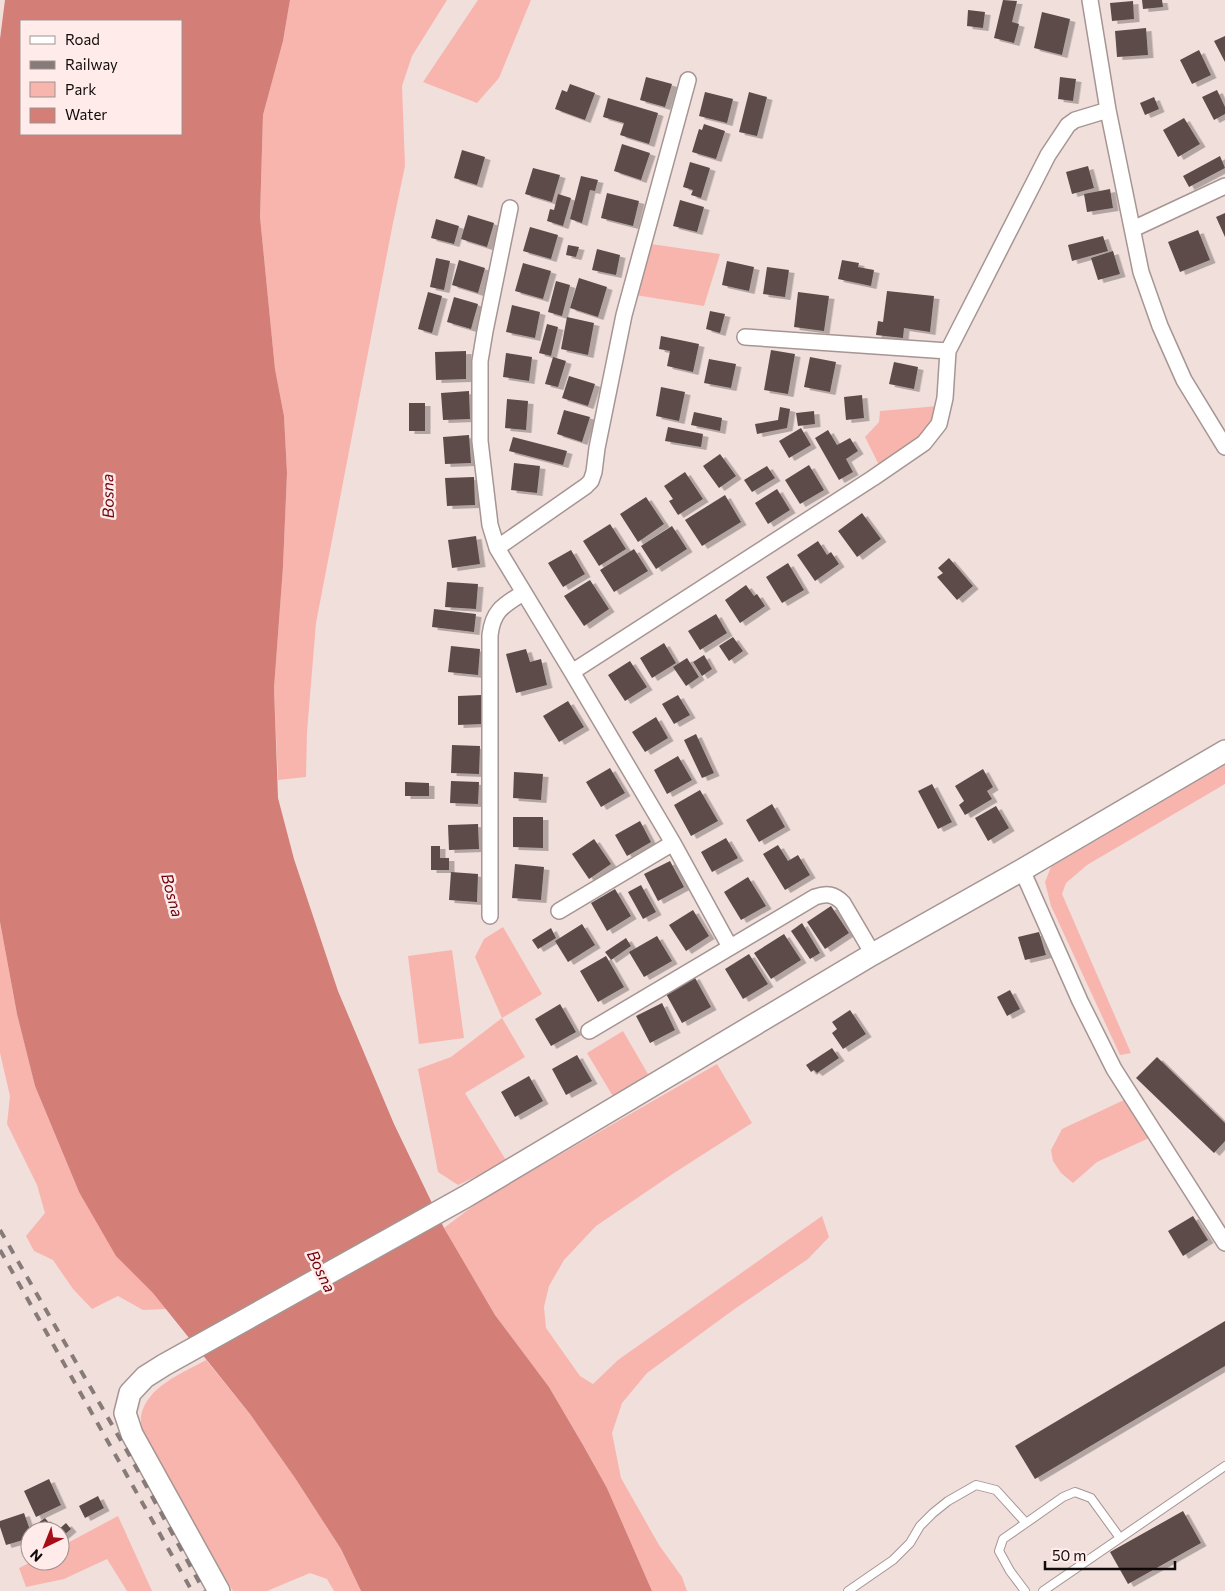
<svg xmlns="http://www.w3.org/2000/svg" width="1225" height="1591" font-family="Commissioner,sans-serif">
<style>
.green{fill:#f8b5ae}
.water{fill:#d37e76;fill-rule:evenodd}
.building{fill:#5b4c4a;filter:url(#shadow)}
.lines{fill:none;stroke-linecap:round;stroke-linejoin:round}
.lane-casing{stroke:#a69593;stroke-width:10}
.street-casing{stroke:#a69593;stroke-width:18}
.secondary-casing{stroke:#a69593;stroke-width:24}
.lane{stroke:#fff;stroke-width:8}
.street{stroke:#fff;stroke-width:15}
.secondary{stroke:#fff;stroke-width:21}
.rail{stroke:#867b79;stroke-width:4;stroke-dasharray:9 9;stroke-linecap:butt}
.labels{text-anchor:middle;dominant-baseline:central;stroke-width:5;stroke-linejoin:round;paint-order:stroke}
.water-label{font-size:16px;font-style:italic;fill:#6f020b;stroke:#ffecea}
</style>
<defs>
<filter id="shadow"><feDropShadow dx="5.5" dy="3" stdDeviation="0" flood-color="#0004"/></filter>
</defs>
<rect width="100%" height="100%" fill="#f1dfdc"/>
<path class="green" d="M290,0H447L412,56L402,86L405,166L392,228L316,623L307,732L306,777L278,780L274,688L283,567L287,473L284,416L275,369L260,217L263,115L283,41Z
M478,0H531L499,78L477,103L423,82Z
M651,244L720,254L704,306L635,295Z
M938,406L928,427L919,438L879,465L865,437L879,422L880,411Z
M1225,765V784L1087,865L1066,883L1062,894L1131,1053L1120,1055L1051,906L1045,882L1051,867Z
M0,922L17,1014L35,1086L79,1192L166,1309L143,1310L118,1296L92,1309L73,1289L53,1260L34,1251L26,1236L45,1213L37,1185L7,1124L10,1096L0,1053Z
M503,927L542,994L502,1018L525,1057L465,1093L507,1162L458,1185L438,1172L418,1069L451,1057L502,1018L475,957L484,939Z
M452,950L464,1038L419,1044L408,956Z
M623,1031L648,1074L614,1098L587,1053Z
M717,1064L752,1123L674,1173L596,1226L564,1260L549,1286L544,1307L546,1328L580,1376L593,1384L618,1360L822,1216L829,1237L808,1259L736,1308L647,1373L622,1403L612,1433L621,1478L659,1545L682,1577L687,1591H652L607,1488L583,1445L549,1387L495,1315L444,1228L481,1200Z
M1124,1100L1149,1138L1097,1162L1073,1183L1061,1173L1053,1161L1051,1150L1062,1129Z
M206,1360L250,1414L295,1478L341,1549L361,1591H334L327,1579L310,1573L267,1591H233L144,1439C143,1432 140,1423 141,1416C147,1386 183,1373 206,1360Z
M118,1516L152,1591H127L107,1559L64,1579L26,1587L19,1568L33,1561H60V1547Z"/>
<path class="water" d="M5,0H290L283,41L263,115L260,217L275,369L284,416L287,473L283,567L274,688L278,798L294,859L338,991L394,1124L444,1228L495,1315L549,1387L583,1445L607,1488L652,1591H361L341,1549L295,1478L250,1414L153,1293L116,1256L79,1192L35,1086L17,1014L0,922V39ZM21,21H181V134H21Z"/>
<path class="building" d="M1003,0L1017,1L1012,22L1019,24L1014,43L994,38Z
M1142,0H1162L1163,7L1143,9Z
M1133,1L1134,19L1112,21L1110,3Z
M968,10L985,12L983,28L967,26Z
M1042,12L1070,19L1062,55L1034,48Z
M1146,28L1148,55L1117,57L1115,31Z
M1225,36V62L1214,41Z
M1199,50L1211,75L1192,84L1180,60Z
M646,77L672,84L665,107L640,100Z
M1060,77L1076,79L1073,101L1058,99Z
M570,84L595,93L585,120L555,109L562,90L567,92Z
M1217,90L1225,107V114L1214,120L1202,97Z
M705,92L733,99L727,123L699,116Z
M749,92L767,97L757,136L739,132Z
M1154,97L1159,109L1145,115L1140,103Z
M608,98L658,113L649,144L620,135L624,123L603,117Z
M1184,118L1200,144L1178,157L1163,130Z
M704,124L725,131L716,159L692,152L699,129L702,130Z
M622,144L650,153L641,180L614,171Z
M462,150L485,157L477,185L454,178Z
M1220,156L1225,168L1189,187L1183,176Z
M690,162L710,168L701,198L691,195L693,190L683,187Z
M1088,166L1094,188L1072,194L1066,172Z
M533,168L560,175L552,202L525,194Z
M581,176L598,180L595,191L590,190L582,223L570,219Z
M1110,189L1113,208L1087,212L1084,194Z
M607,193L639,201L633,226L601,218Z
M558,194L571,198L563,226L547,221L550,209L554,210Z
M680,200L704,207L697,232L673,226Z
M1225,213V237L1216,217Z
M468,215L494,223L487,247L461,239Z
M436,219L459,226L454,244L431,238Z
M530,227L558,235L551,259L523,251Z
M1198,230L1210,260L1180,272L1168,242Z
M1103,236L1108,251L1072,261L1068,245Z
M568,245L579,247L576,257L566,255Z
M597,249L620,255L616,275L592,270Z
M1113,251L1120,274L1098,280L1091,258Z
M436,258L450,261L444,290L430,287Z
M459,260L485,268L478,293L452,285Z
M842,260L859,263L858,267L874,270L871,286L838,279Z
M727,261L754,267L749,291L722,285Z
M523,263L551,271L543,299L515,291Z
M767,267L789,270L785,297L763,294Z
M579,278L607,287L598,317L570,308Z
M556,281L570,285L562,316L548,312Z
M887,291L934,296L930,332L904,328L903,338L876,335L878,321L883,322Z
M428,292L442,296L432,333L418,329Z
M798,292L829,296L824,331L794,327Z
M454,297L478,304L471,329L447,322Z
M512,305L540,312L535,338L506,332Z
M710,311L725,314L720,333L706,329Z
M567,317L594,323L588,355L561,349Z
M547,324L558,327L551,356L539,353Z
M661,336L699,344L693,372L667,366L670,351L659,349Z
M771,350L795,354L788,394L764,390Z
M466,351V379L436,380L435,352Z
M506,353L532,357L529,381L503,377Z
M553,357L566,361L558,387L545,384Z
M810,357L836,362L830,392L804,387Z
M709,359L736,364L731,388L704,383Z
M894,362L918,367L914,389L889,384Z
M569,376L595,384L588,406L562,398Z
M661,387L685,392L679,421L656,416Z
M469,391L470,419L443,420L441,393Z
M862,395L864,418L846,420L844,397Z
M507,399L528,401L526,430L505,428Z
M409,403H425V431H409Z
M780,407L790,409L787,428L757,434L755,424L778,420Z
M564,410L590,417L582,442L557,434Z
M814,411L815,424L798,426L796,413Z
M694,412L722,418L720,431L691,425Z
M668,427L703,434L701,447L665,441Z
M801,428L811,445L789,458L779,441Z
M828,430L837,445L850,438L858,451L846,459L853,472L839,480L815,438Z
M469,435L471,463L445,464L443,437Z
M513,437L567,451L563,465L509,451Z
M720,454L736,476L719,488L703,466Z
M514,463L540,466L537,493L511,490Z
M809,465L824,490L800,504L785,480Z
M767,466L775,478L752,492L744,480Z
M685,472L703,499L678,515L669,501L673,499L664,486Z
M474,477L475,505L447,506L445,478Z
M777,489L790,510L768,524L755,503Z
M725,495L741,522L702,546L685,520Z
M646,497L664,524L638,542L620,514Z
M862,513L881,539L857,557L838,531Z
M610,524L626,549L599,566L583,541Z
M672,526L687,549L656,569L641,546Z
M476,536L480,564L452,568L448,540Z
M818,541L827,555L831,552L839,564L815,581L797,555Z
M634,549L648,571L614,592L600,570Z
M571,550L585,574L563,587L548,563Z
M949,558L973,586L957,600L937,577L943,573L938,568Z
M788,563L804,590L782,603L766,577Z
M590,580L609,609L584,626L564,596Z
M447,582L478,584L476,609L445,607Z
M746,585L754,596L757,594L765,606L740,623L725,600Z
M434,609L476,614L474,632L432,627Z
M716,614L727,633L700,650L688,631Z
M733,637L743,651L729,661L719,646Z
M664,643L676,663L652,678L640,658Z
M451,646L480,649L478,675L448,672Z
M526,649L530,662L541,659L547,685L516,693L506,654Z
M704,655L712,669L702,676L693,662Z
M687,658L699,677L686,686L673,667Z
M630,661L647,687L625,701L608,675Z
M481,695L482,724L458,725V696Z
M678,695L690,715L674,724L662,704Z
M568,701L584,727L559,742L543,716Z
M656,717L668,738L645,752L632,732Z
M696,734L714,773L702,778L684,740Z
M452,745L480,746L479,774L451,773Z
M678,756L692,780L667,794L654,770Z
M610,768L625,793L601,807L586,782Z
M983,769L993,787L987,791L992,799L965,815L959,805L964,801L955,786Z
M514,772L543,774L541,800L513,798Z
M451,781L479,782L478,804L450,803Z
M405,782L429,783V796H405Z
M932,784L952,822L938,829L918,791Z
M700,790L718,821L691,836L674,805Z
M772,804L785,827L759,842L746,820Z
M996,806L1009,828L988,841L975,818Z
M513,817H543V848L513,847Z
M640,821L651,842L627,856L615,835Z
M478,824L479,849L449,850L448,825Z
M726,838L738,858L712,872L701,852Z
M594,839L611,864L589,879L572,854Z
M778,845L788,861L798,855L810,875L785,890L763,854Z
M431,846H440V858H449V870H431Z
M670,861L684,887L658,901L644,874Z
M515,864L544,867L541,900L512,898Z
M451,872L478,874L477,902L449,900Z
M748,877L766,906L741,920L724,892Z
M641,885L656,912L643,919L628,892Z
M615,889L631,916L607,931L591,903Z
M831,906L849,933L825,949L807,922Z
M693,910L709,936L686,951L669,925Z
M802,923L820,953L810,959L791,931Z
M582,924L595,945L568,962L555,941Z
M551,928L556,938L538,949L532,940Z
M1039,932L1046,955L1025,960L1018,937Z
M784,934L801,960L771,979L754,953Z
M657,936L672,961L644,977L629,952Z
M626,938L631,946L611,960L605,952Z
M749,954L768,984L743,999L725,969Z
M606,956L624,987L598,1002L580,971Z
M694,976L711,1007L682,1023L665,992Z
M1010,990L1020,1009L1007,1016L997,997Z
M662,1003L675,1030L650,1043L636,1016Z
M560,1004L576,1032L551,1046L535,1019Z
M850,1010L866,1034L843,1049L832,1033L837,1029L832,1022Z
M832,1048L839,1058L817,1073L814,1070L811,1072L806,1065Z
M577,1055L592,1081L566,1095L552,1069Z
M1157,1057L1225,1123V1141L1214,1153L1136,1078Z
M529,1076L543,1101L515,1117L501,1092Z
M1193,1216L1208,1240L1183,1256L1168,1231Z
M1225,1321V1366L1035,1479L1015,1446Z
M49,1479L61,1505L36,1517L24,1491Z
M98,1496L104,1508L85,1518L79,1506Z
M1183,1511L1201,1543L1128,1584L1110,1552Z
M24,1513L30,1530V1538L6,1545L0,1527V1521Z
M45,1518L51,1525L44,1531L38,1523Z
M66,1523L71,1529L63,1536L58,1530Z"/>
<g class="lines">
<defs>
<path id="lane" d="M848,1591L893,1560L910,1543L920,1526L933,1513L948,1501L976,1485L996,1490L1026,1523L1063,1497L1075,1492L1091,1498L1120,1538
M1025,1591L1010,1571L999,1551L1003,1539L1026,1523
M1043,1591L1225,1466"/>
<path id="street" d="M1090,0L1108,110L1141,272L1160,326L1184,380L1225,447
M510,208L485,331L480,361V441L490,525L497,548L572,672L673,843L730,947
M1133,229L1225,186
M745,337L948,351
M497,548L586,486L591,481L594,472L597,448L624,315L688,80
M572,672L873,478L924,443L939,424L945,398L948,351L1048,155L1068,125L1075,120L1108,110
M1022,870L1080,1001L1114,1069L1225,1243
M559,911L673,843
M490,916V635C493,610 504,605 523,593
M589,1031L815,897C827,893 834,894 843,903L873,954"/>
<path id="secondary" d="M219,1591L132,1434L125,1413L130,1393L145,1377L164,1365L465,1197L873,954L1022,870L1225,751"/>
</defs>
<use href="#lane" class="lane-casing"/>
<use href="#street" class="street-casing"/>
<use href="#secondary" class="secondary-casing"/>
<use href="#lane" class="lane"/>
<use href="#street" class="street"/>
<use href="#secondary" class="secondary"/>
<path class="rail" d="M0,1230L127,1451L204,1591
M0,1250L192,1591"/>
</g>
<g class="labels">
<g class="water-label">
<text transform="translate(107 496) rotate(-91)">Bosna</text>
<text transform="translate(173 895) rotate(75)">Bosna</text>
<text transform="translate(322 1271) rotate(64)">Bosna</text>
</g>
</g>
<rect x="20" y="20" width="162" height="115" fill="#ffecea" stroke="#9f9290"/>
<rect x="30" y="36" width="25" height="8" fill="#ffffff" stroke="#9f9290"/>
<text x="65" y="45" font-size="15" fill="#100b0a">Road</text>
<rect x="30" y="61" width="25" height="8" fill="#867b79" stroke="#9f9290"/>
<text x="65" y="70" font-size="15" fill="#100b0a">Railway</text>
<rect x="30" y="82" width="25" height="15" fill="#f8b5ae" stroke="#9f9290"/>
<text x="65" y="95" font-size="15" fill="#100b0a">Park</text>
<rect x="30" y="108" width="25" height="15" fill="#d37e76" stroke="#9f9290"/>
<text x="65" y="120" font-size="15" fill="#100b0a">Water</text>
<g transform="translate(45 1546) rotate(223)"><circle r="24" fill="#ffecea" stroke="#9f9290"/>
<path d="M0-4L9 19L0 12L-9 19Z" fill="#a50d19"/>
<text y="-8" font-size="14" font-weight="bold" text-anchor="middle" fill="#100b0a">N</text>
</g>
<path d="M1045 1561v8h130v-8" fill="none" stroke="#100b0a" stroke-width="2.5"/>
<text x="1052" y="1561" font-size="15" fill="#100b0a" stroke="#ffecea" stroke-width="4" paint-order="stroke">50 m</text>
</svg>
